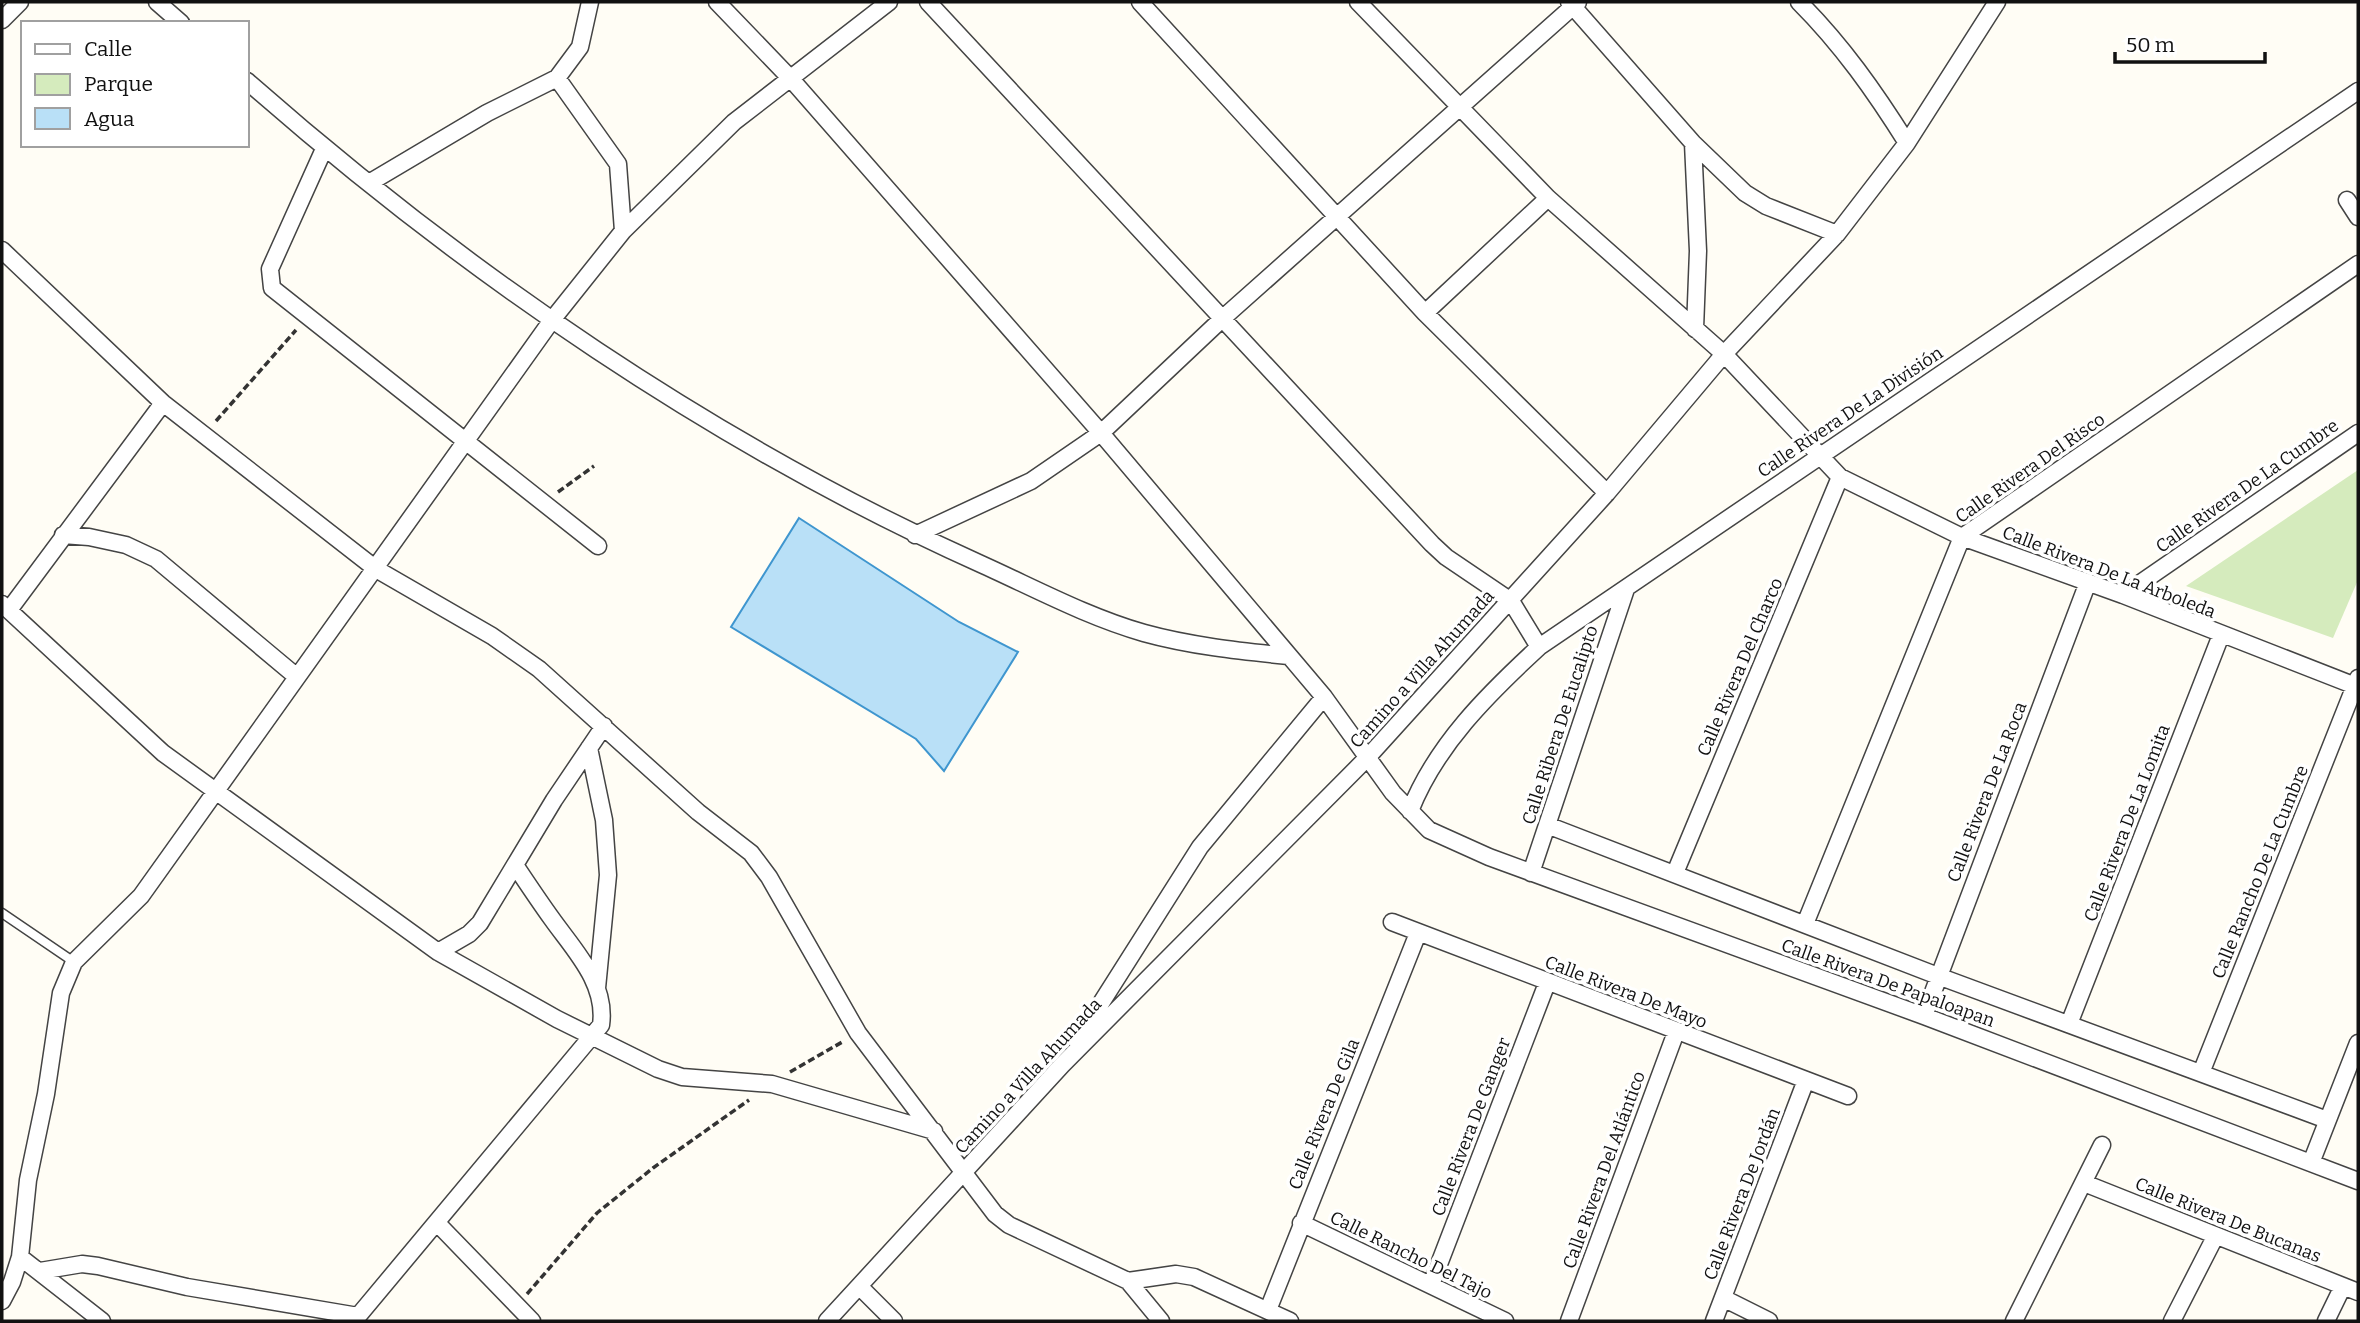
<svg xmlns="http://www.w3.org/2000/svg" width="2360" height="1323" font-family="Bitter,serif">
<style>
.green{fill:#d5ebbd}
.water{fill:#b9e0f7;stroke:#3f96cf;stroke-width:2}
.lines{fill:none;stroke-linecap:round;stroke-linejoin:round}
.lane-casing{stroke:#444;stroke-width:11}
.street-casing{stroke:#444;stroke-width:19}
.path{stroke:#333;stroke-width:3.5;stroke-dasharray:7 3.5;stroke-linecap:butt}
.lane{stroke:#fff;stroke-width:8}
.street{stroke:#fff;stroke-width:16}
.labels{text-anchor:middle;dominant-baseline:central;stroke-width:7;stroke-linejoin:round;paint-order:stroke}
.street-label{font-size:18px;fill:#111;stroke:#fff}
</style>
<rect width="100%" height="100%" fill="#fffdf5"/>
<path class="green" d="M2358,470V580L2333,638L2186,586Z"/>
<path class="water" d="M799,518L959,622L1018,652L944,771L916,739L731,627Z"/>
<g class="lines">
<defs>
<path id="lane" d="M2,913L74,962"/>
<path id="street" d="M157,2L181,23
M717,2L791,79L1101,433L1324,697L1393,793L1429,830L1489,857L1924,1016L2358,1181
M928,2L1432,544L1446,557L1511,601L1539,647
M1140,2L1425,313L1607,493
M1358,2L1548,198L1724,354L1840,477L1962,537L2123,595L2358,687
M1569,2L1693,143L1745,193L1766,206L1837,234
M1799,2C1842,45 1875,92 1907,143
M2,20L20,2
M557,78L618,164L623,231
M247,81C465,273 717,446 983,565C1036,589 1088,617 1144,633C1191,646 1240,651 1288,656
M1693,143L1698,251L1695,329
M324,149L270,269L272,288L598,546
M369,183L487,113L557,78L580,47L590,2
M2347,200L2358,217
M2,250L163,403L376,569L492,636L539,669L698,812L751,853L769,877L858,1033L995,1214L1009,1225L1128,1281L1176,1274L1194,1277L1290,1321
M1425,313L1548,198
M63,535L89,537L126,545L156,559L297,677
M915,535L1031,481L1101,433L1223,318L1578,2
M2123,595L2358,433
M2,604L163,753L438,952L557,1019L658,1069L682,1077L772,1084L934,1131
M9,610L163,403
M589,748L604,820L608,875L597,988
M1410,811C1436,745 1488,694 1539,647L2358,91
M1547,825L1938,976L2327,1120
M1531,873L1626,589
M1675,873L1840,477
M1392,922L1848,1096
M1805,924L1962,537L2358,264
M438,952L469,934L480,923L554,800L604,726
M1924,1016L2088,582
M2069,1024L2221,635
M1077,1041L1200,847L1324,697
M2201,1073L2358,678
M2311,1163L2358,1043
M2084,1183L2358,1292
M437,1223L532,1321
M1301,1223L1505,1321
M20,1257L102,1321
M40,1271L82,1264L98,1266L187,1287L358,1316
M1128,1281L1161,1321
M1431,1285L1547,983
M860,1287L894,1321
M1723,1298L1769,1321
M2,1301L12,1282L20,1257L28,1180L46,1094L61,993L74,962L141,896L552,320L623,231L734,122L889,2
M1268,1310L1418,933
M354,1321L601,1025C607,983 574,950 552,919C539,901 527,883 515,865
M827,1321L1062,1065L1367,758L1607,493L1724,354L1837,234L1907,143L1997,2
M1569,1321L1676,1032
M1714,1321L1806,1080
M2014,1321L2102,1145
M2172,1321L2215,1237
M2326,1321L2343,1286"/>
</defs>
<use href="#lane" class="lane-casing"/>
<use href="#street" class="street-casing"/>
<path class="path" d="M216,421L296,330
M558,492L594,466
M790,1072L844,1041
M527,1294L597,1213L653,1168L749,1100"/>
<use href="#lane" class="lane"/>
<use href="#street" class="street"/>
</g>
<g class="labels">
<g class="street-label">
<text transform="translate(1850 412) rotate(-34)">Calle Rivera De La División</text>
<text transform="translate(2030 468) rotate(-35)">Calle Rivera Del Risco</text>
<text transform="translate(2247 486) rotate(-35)">Calle Rivera De La Cumbre</text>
<text transform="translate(2109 572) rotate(21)">Calle Rivera De La Arboleda</text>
<text transform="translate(1740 667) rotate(-67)">Calle Rivera Del Charco</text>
<text transform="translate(1422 669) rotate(-48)">Camino a Villa Ahumada</text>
<text transform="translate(1560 725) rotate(-72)">Calle Ribera De Eucalipto</text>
<text transform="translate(1987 792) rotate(-69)">Calle Rivera De La Roca</text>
<text transform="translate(2127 823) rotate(-69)">Calle Rivera De La Lomita</text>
<text transform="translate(2260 872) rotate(-68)">Calle Rancho De La Cumbre</text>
<text transform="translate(1888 983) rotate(20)">Calle Rivera De Papaloapan</text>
<text transform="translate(1626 992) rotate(21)">Calle Rivera De Mayo</text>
<text transform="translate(1028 1076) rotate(-47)">Camino a Villa Ahumada</text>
<text transform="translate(1324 1114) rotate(-68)">Calle Rivera De Gila</text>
<text transform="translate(1471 1127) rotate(-69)">Calle Rivera De Ganger</text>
<text transform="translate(1604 1170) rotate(-70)">Calle Rivera Del Atlántico</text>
<text transform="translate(1742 1194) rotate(-69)">Calle Rivera De Jordán</text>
<text transform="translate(2228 1220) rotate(22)">Calle Rivera De Bucanas</text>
<text transform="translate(1411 1255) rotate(26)">Calle Rancho Del Tajo</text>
</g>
</g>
<rect width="2360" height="1323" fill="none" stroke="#111111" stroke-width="7"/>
<rect x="21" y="21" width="228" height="126" fill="#ffffff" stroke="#a0a0a0" stroke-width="2"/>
<rect x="35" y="44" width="35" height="10" fill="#ffffff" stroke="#a0a0a0" stroke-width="2"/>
<text x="84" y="56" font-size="21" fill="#111111">Calle</text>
<rect x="35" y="74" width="35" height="21" fill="#d5ebbd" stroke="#a0a0a0" stroke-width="2"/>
<text x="84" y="91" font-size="21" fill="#111111">Parque</text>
<rect x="35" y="108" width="35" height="21" fill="#b9e0f7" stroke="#a0a0a0" stroke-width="2"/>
<text x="84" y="126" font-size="21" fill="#111111">Agua</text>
<path d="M2115 52v10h150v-10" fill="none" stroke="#111111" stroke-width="3.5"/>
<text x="2126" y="52" font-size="21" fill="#111111" stroke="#ffffff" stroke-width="5" paint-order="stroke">50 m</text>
</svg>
